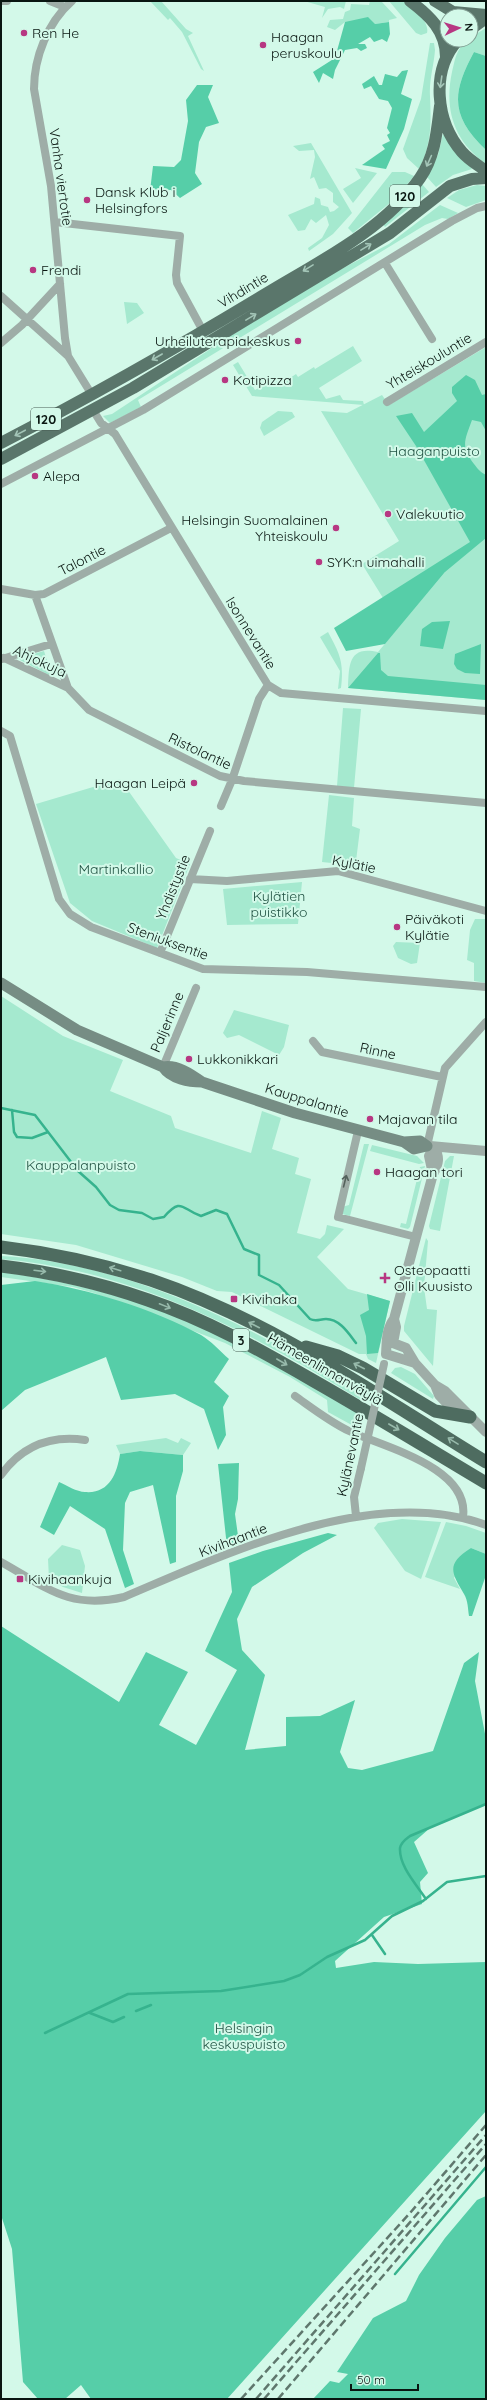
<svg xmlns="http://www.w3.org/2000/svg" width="487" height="2400" font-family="Quicksand,sans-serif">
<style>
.green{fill:#a5e9cf}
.forest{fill:#56cea8}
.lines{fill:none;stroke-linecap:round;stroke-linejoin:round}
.stream{stroke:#36b38e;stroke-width:2.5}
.minor{stroke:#9eada7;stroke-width:8}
.tertiary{stroke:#9eada7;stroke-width:10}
.secondary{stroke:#768d84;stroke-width:11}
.primary{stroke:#5a766b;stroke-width:12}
.trunk{stroke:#4e6c60;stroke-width:13}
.rail{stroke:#5f776d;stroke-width:2.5;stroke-dasharray:8 4;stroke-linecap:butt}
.minor-bridge{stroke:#9eada7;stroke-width:8}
.oneway{stroke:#a3c5b7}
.oneway2{stroke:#54625c}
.oneway3{stroke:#97baab}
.poi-dot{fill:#b73782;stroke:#d3f9e9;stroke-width:1.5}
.labels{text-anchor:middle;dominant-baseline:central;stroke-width:4;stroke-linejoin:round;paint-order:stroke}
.shield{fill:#d3f9e9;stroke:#465a52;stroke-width:1}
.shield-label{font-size:13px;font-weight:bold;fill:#091611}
.poi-label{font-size:14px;fill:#091611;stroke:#d3f9e9;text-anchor:start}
.street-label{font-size:14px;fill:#091611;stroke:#d3f9e9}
.park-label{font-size:14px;fill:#1f5141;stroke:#d3f9e9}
</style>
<rect width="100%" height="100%" fill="#d3f9e9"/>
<path class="green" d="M150,1H161L186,29L193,33L188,36L204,71L201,69L182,32L170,18L168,20Z
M304,1H346L344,9L340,7L328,9L322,18L325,7Z
M370,1H381L397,18L389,20V22L375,24L345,22L335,30L327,27L330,20L343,19L345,12L350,10L351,4L369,5Z
M389,1C393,1 398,0 402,1C413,6 430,22 427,33L421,35L416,33Z
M486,28V56L474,52C451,94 451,117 486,150V164C454,141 444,110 452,72C456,57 455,52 467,40H471V37Z
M430,43H434L435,50C434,65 429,80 430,96C431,123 432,144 419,169L407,158L403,149L421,99Z
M443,134L472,169L453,175L436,187L427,177L438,155Z
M311,143L352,213L333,234L309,251L308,248L322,238L329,225L326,215L316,223L311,219L305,230L298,231L288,215L314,204L315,197L320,199L321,205L328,207L330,212L334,211L339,207L333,202V193L326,188L319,189L314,177L310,179L315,157L314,150L299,151L293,146Z
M355,168L377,173L353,203L343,189L361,178Z
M392,172H405L414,176L396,198L353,233L348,228Z
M422,184L429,192L385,227L383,224Z
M477,185L486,186V200L466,207L447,198L459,190Z
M440,205L458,213L448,219L442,218L425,225L138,400L141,407L110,423L103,416L112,414L230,336L326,277L389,244Z
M124,302L137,303L144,313L127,324Z
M353,346L362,361L319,388L326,399L340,395L343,400L363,401L364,405L252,396L233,365L238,362L255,390L269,382L287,380L296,374L298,377L314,367L315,369Z
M486,347V700L348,688C349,666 348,645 378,652L445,572L440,562L383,598L362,564L399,541L321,411L347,413L382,395L389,405Z
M278,411L292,412L295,417L264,436L260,428L262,422Z
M328,632C340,654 344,662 341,688L338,689L340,671L320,637Z
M44,651L51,673L49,675L20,660V658Z
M343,708L361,709L354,788L337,786Z
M120,779L176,858L190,864L157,948L92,921L70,903L36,804Z
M329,795L354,798L352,826L360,829L355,869L350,865L322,862Z
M302,882L298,924L227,925L223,889Z
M475,919H486V983L474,981V963L467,960L470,930Z
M396,942L420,943L417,963L411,964L398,958L393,946Z
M1,996L63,1036L123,1060L110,1091L171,1116L175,1128L251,1153L262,1111L281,1118L272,1149L299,1158L295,1174L311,1179L297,1233L320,1239L325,1234L327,1225L344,1229L317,1257L348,1289L390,1301L376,1363L368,1359L366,1354H359L232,1292L217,1291L182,1277L76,1245L1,1234Z
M234,1010L289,1025L284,1047L279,1055L239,1035L227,1038L223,1033Z
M364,1144H369L350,1216L342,1214V1207L349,1205Z
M372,1145L417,1156L424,1163L419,1164L370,1151Z
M450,1156H454L440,1231L430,1229L429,1226L445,1161Z
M425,1166L410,1227L408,1229L400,1227L401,1223L406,1224L420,1167Z
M426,1238L428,1241L424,1287L427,1309L437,1310L433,1366L404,1331V1326Z
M1,1256C134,1263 255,1329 366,1396L364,1402C253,1333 134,1270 1,1259Z
M1,1272C81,1283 160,1304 232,1341C276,1363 319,1390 361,1415L359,1429L328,1412L327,1400L290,1377L225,1343L94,1293L73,1287L1,1277Z
M401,1367L415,1374L434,1396L433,1399L391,1373L395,1368Z
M166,1438L178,1443L181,1438L191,1443L183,1455L140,1451L120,1454L116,1445Z
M402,1519L441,1522L421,1579L405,1571L374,1528L378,1523Z
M446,1522L466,1526L486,1533V1554L471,1548L454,1578L460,1589L425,1577Z
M62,1545L80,1550L85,1566L82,1593L63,1587L49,1579L48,1559Z"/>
<path class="forest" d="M368,17L375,24L389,22L390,34L387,42L382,39L374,42L370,37L358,44H365L367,48L361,51L357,48L345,50L335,70L333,79L323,73L319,83L313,72L335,58L345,22Z
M474,52L486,56V150C451,117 451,94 474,52Z
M408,70L401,94L412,99L404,129L386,169L362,165L385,149L382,145L390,141L387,135L390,133L387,128L392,108L388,101L379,99L371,86L364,89L362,84L374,76L379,85H382L385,74L397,77L402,71Z
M197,85H213L208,97L219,123L206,127L199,142L195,173L202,184L180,198L171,190L150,191L153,166L174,167L181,160L188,121L186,100Z
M466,375L475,380L482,395L486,394V431L481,422L472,420C465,440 460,446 474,464C478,469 480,472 486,475V538L445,572L385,644L346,651L334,628L470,542L416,446L396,416L412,413L424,432L457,401L452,393V387Z
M450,621L443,649L420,646L422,629L432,622Z
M481,644L480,674L465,673L457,669L454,664L455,654Z
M378,653H380L381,670L388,676L486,685V700L348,688Z
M35,1281C89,1289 153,1309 201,1335C211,1341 220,1351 229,1359L214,1382L229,1396L223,1407L226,1435L218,1450L204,1409L175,1394L121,1400L106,1357L25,1390L1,1411V1285Z
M367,1294L390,1301L378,1353L367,1354L366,1336L360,1315L369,1310Z
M140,1451L183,1455V1471L176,1496V1562L170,1564L153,1485L130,1492L125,1503L123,1550L134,1584L125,1588L105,1529L70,1506L54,1535L40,1527L59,1482C66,1485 77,1492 85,1492C109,1494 117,1474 120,1454Z
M239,1463L238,1499L235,1514L239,1543L227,1547L218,1464Z
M328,1533L337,1535L303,1553L252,1587L237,1619L242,1650L265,1675L245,1750L286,1746V1717L320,1716L355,1700L340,1752L348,1768L362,1770L433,1751L464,1663L479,1652L475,1681L486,1739V1804L430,1828L414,1842L428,1873L420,1882L422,1904L384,1917L335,1961L336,1968L374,1962L418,1964L486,1962V2111L227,2399H91L81,2385L65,2399H38L23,2382L12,2249L1,2215V1626L119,1702L146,1652L188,1672L159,1725L196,1745L237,1670L205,1651L232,1592L229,1563L263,1551Z
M471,1548L486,1554V1575L472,1616H469C468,1610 468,1600 464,1594C451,1572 446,1564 471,1548Z
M486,2196V2399H313L330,2381L339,2383L348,2374L337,2372L373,2318L406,2301L419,2275L445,2238L477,2200Z"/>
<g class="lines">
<path class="stream" d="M1,1108L35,1115L78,1171L96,1187L110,1205L119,1210L142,1213L153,1219L164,1217C182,1196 182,1210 201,1216L216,1210L227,1214L244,1249L259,1255V1275L279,1285L310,1319C316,1322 320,1319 326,1319C340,1319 349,1334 356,1343
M12,1110L14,1132L17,1137L32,1138L48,1132
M426,1899C416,1884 399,1866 400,1848C401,1842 406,1839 410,1836L486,1804
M372,1935L385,1954
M136,2011L151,2005
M90,2013L113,2022L124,2017
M45,2033L128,1994L221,1991L284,1981L300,1975L327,1957L365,1940L392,1916L423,1901L447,1882L486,1876
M395,2274L486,2167"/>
<path class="minor" d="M1,1H7
M50,1L65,7
M72,1C48,22 34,57 34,89L51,186L65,338L68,356L92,395
M55,222L180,236L176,275L177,283L203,331
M385,263L432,339
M1,296L68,356
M1,343L22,325L60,284
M387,402L486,342
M93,410L101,423L115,434L263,677L268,685L281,693L486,711
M1,484L143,410L452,221L477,208L486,206
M1,589L35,595L44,594L171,528
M35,595L68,688L89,710L220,776L244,781L486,803
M4,658L68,688
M2,659L51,644
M1,731L10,736L59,899L70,914L91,927L203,969L307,972L486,987
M221,806L232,780L259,699L268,685
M190,879L227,881L338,871L486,911
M160,953L210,831
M313,1041L322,1052L442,1077
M163,1067L196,988
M358,1131L338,1217L416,1237
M427,1146L445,1068L486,1022
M295,1396C312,1408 330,1422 349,1431C383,1447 470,1467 463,1517
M1,1475C22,1446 50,1435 85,1440
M356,1516L354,1497L361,1468
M1,1562C46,1587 69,1610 124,1597C228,1553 373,1484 486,1525"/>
<path class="tertiary" d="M430,1146L486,1151
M433,1174L429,1156L434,1147
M394,1319L396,1327L393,1343L406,1348L415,1363L435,1385L445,1391L486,1432
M415,1363L386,1354C387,1340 386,1330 394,1319L433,1174C439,1163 440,1157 434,1147
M435,1385L439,1395L459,1416"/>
<path class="secondary" d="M1,983L77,1030L163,1067C171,1079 189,1082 202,1082
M163,1067C176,1064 191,1074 202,1082L295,1113L404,1142L420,1141L427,1146
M404,1142L414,1149L427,1146"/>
<path class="primary" d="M410,1C430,16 446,31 446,57
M435,1L453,12L486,15
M471,29L486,18
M458,40C430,71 436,122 462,152C469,160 478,165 486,171
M1,443C90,397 178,347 264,295C318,262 383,231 420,178C435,157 437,131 440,106
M1,459L133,388L390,233L450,186L472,179L486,178"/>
<path class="trunk" d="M1,1247C52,1253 102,1264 151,1280C272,1321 378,1396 486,1462
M1,1266C51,1272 100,1283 148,1300C207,1320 260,1350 314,1381C372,1414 429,1449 486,1483
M306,1347L338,1356L363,1368L435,1411L470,1417"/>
<path class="rail" d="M241,2399L410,2213L486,2125
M256,2399L486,2135
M264,2399L486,2144
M278,2399L486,2155"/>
<path class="minor-bridge" d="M361,1468L384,1364"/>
</g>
<defs><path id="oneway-shaft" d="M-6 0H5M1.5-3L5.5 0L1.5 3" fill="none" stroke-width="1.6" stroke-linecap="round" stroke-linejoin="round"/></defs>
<g class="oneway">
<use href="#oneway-shaft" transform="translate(441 82) rotate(98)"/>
<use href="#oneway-shaft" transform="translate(429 161) rotate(114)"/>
<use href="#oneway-shaft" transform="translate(366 247) rotate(-31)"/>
<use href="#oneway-shaft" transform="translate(308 268) rotate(148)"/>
<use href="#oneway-shaft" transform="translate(251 317) rotate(-31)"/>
<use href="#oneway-shaft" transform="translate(157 357) rotate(150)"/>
<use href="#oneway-shaft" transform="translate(20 433) rotate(152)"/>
</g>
<use class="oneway2" href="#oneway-shaft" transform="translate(345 1181) rotate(-76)"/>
<g class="oneway3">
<use href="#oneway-shaft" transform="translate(115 1269) rotate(-163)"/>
<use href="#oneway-shaft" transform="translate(40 1271) rotate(7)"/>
<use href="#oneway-shaft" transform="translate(165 1306) rotate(22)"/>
<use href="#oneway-shaft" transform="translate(254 1325) rotate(-153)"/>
<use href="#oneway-shaft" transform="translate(282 1362) rotate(30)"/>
<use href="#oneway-shaft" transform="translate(359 1366) rotate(-153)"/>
<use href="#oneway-shaft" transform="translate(394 1427) rotate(30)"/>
<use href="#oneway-shaft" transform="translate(453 1441) rotate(-148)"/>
</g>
<g class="poi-dot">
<circle cx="24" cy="33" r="4"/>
<circle cx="263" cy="45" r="4"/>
<circle cx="87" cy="200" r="4"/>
<circle cx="33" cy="270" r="4"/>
<circle cx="298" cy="341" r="4"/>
<circle cx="225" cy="380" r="4"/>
<circle cx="35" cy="476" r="4"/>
<circle cx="388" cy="514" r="4"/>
<circle cx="336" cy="528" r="4"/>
<circle cx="319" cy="562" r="4"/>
<circle cx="194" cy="783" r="4"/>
<circle cx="397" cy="927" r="4"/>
<circle cx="189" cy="1059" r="4"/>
<circle cx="370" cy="1119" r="4"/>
<circle cx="377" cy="1172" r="4"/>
<path d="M383 1272h4v4h4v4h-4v4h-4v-4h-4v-4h4z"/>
<rect x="230" y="1295" width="8" height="8" rx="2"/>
<rect x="16" y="1575" width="8" height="8" rx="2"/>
</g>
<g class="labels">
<g class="shield">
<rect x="390" y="185" width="30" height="22" rx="3"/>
<rect x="31" y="408" width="30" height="22" rx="3"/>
<rect x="233" y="1329" width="16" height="22" rx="3"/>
</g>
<g class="shield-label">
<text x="405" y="196">120</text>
<text x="46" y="419">120</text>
<text x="241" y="1340">3</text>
</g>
<g class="poi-label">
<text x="32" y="33">Ren He</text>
<text x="271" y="37">Haagan<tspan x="271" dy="16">peruskoulu</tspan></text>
<text x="95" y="192">Dansk Klub i<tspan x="95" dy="16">Helsingfors</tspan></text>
<text x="41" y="270">Frendi</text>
<text x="290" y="341" text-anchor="end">Urheiluterapiakeskus</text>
<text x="233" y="380">Kotipizza</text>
<text x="43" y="476">Alepa</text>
<text x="396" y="514">Valekuutio</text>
<text x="328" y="520" text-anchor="end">Helsingin Suomalainen<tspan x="328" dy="16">Yhteiskoulu</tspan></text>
<text x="327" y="562">SYK:n uimahalli</text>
<text x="186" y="783" text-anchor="end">Haagan Leipä</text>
<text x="405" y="919">Päiväkoti<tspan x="405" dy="16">Kylätie</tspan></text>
<text x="197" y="1059">Lukkonikkari</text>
<text x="378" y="1119">Majavan tila</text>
<text x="385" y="1172">Haagan tori</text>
<text x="394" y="1270">Osteopaatti<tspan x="394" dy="16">Olli Kuusisto</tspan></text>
<text x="242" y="1299">Kivihaka</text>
<text x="28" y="1579">Kivihaankuja</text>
</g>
<g class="street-label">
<text transform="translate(61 177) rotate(82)">Vanha viertotie</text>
<text transform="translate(243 290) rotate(-31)">Vihdintie</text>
<text transform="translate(429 361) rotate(-31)">Yhteiskouluntie</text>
<text transform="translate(82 560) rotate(-27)">Talontie</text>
<text transform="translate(251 633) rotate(58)">Isonnevantie</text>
<text transform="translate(40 661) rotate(25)">Ahjokuja</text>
<text transform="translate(200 751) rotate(25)">Ristolantie</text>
<text transform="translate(354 864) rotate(11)">Kylätie</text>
<text transform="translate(173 887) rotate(-68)">Yhdistystie</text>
<text transform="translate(168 941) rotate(20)">Steniuksentie</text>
<text transform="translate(167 1022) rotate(-67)">Paljerinne</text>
<text transform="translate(378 1051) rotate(12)">Rinne</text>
<text transform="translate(307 1100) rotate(17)">Kauppalantie</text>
<text transform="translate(325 1369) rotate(30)">Hämeenlinnanväylä</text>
<text transform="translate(350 1455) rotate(-78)">Kylänevantie</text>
<text transform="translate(233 1540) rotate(-21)">Kivihaantie</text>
</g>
<g class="park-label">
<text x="434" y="451">Haaganpuisto</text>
<text x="116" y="869">Martinkallio</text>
<text x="279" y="896">Kylätien<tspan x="279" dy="16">puistikko</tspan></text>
<text x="81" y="1165">Kauppalanpuisto</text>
<text x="244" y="2028">Helsingin<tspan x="244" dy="16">keskuspuisto</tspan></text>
</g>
</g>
<rect width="487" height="2400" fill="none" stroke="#091611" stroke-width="4"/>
<g transform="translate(459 28) rotate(86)"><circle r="19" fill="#d3f9e9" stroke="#829e93"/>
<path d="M0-3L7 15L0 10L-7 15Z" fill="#b73782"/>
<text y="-6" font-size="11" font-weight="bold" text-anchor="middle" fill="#091611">N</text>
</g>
<path d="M351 2384v6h67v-6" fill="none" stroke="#091611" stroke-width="2"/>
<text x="357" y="2384" font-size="12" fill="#091611" stroke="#d3f9e9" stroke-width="3" paint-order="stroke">50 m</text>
</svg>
